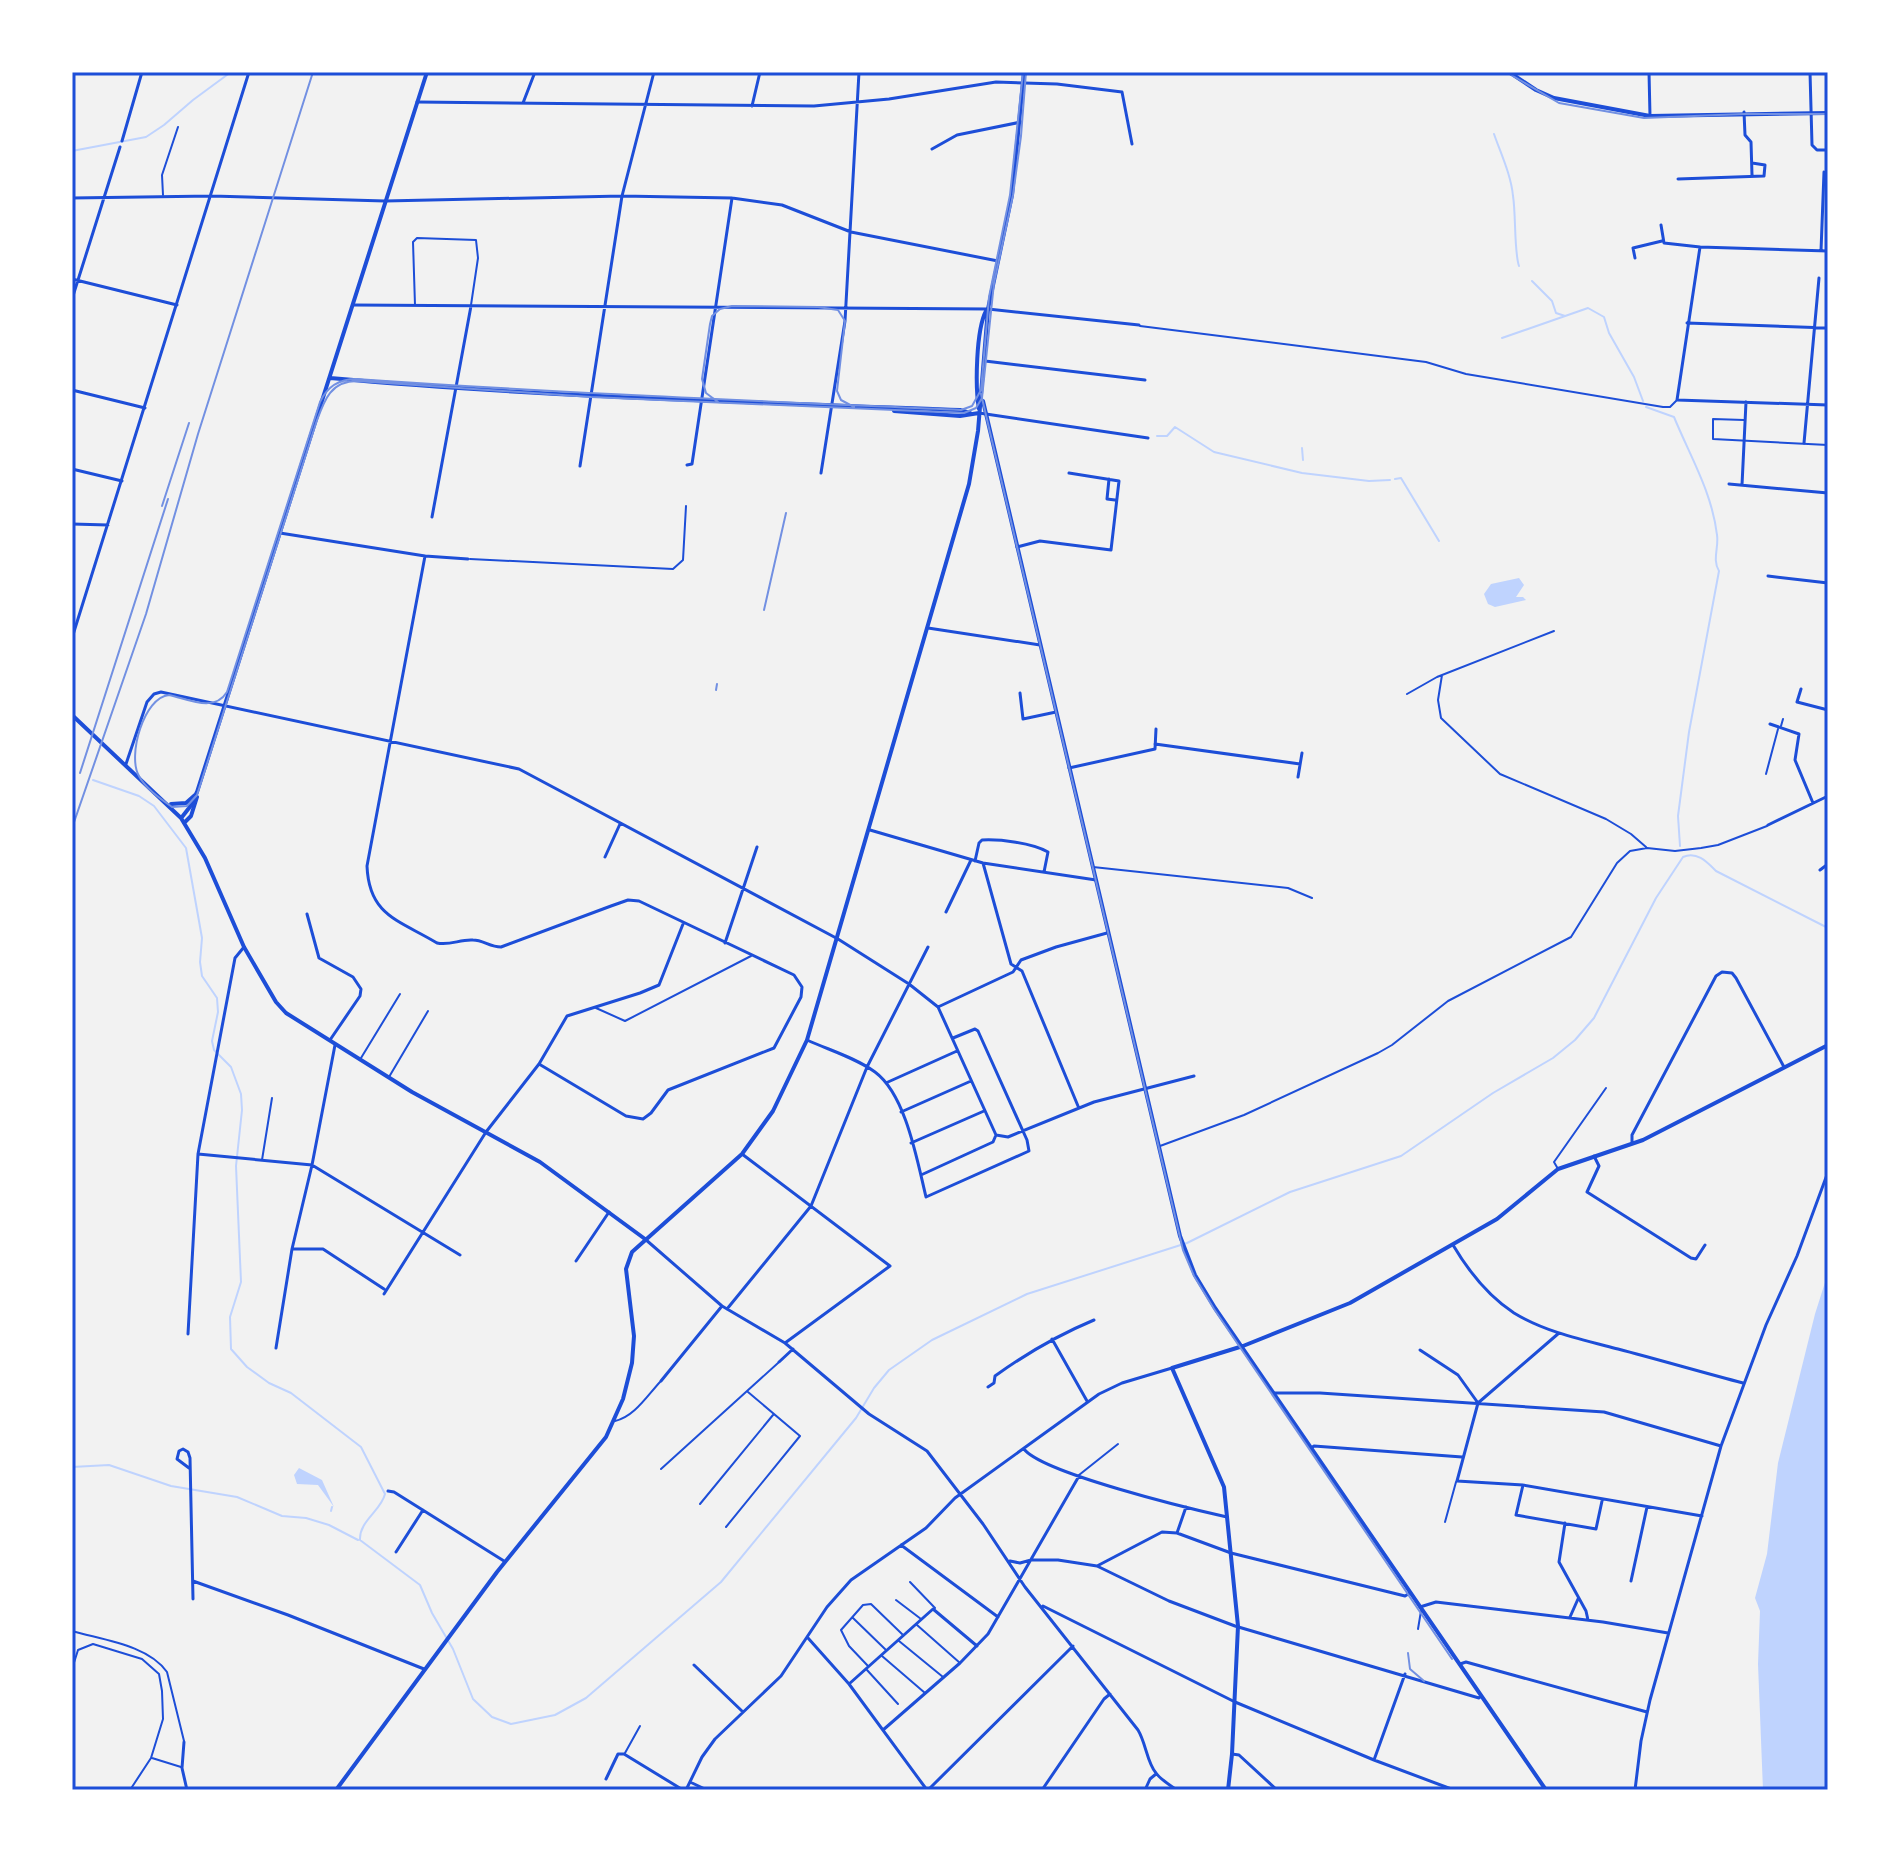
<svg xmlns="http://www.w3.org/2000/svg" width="1900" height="1862" font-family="'Work Sans',sans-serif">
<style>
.water{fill:#bfd3fe}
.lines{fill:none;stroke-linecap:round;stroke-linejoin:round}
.stream{stroke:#bfd3fe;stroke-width:2}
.service{stroke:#1d4ed8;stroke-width:2}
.minor{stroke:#1d4ed8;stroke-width:3}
.tertiary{stroke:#1d4ed8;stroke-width:4}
.tram{stroke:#7290e2;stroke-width:2}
.rail{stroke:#7290e2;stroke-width:2}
.neatline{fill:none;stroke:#1d4ed8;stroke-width:3}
</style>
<rect width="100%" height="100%" fill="#f2f2f2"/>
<path class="water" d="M1519,578L1524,585L1516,597H1523L1526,600L1495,607L1488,604L1484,594L1491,584Z
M1828,1273V1790H1763L1758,1664L1760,1611L1755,1598L1767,1554L1778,1463L1815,1314Z
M299,1468L322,1480L334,1507L318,1485L297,1484L294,1475Z"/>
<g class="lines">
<path class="stream" d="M1494,134C1501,154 1511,175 1513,196C1516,214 1514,252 1519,266
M72,151L146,137L164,125L193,100L231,72
M1532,281L1552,301L1556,313L1565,316
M1502,338L1588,308L1604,317L1609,333L1634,377L1643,401
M1646,407L1674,417C1690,456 1712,492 1717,535C1719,547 1712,560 1719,571L1689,732L1678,816L1680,846
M1157,436H1167L1175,427L1214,452L1302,473L1369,481L1390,480
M1302,448L1303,460
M1395,479L1401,478L1439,541
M93,780L139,796L154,806L186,848L202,938L200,962L202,976L217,998L218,1012L212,1041L214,1050L231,1067L241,1094L242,1110L236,1166L241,1282L230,1317L231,1349L247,1367L269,1383L291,1393L361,1447L385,1494C381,1511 359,1521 360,1540L420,1585L432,1613L453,1649L473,1699L492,1717L511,1724L555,1715L586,1698L721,1582L856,1418L874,1388L889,1370L932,1340L1027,1294L1187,1243L1290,1192L1401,1156L1493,1093L1553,1058L1575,1040L1594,1018L1656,898L1683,857C1697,851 1707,862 1716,871L1828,928
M72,1467L109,1465L171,1486L237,1497L282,1516L306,1518L329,1525L358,1540
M331,1511L332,1507"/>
<path class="service" d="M163,195L162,175L178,127
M415,305L413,242L417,238L476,240L478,258L471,305
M1140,326L1426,362L1466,374L1663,407H1670L1676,401
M1744,420L1713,419V439L1828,445
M470,559L673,569L683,560L686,506
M1442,675L1438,700L1441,718L1500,774L1606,819L1631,834L1646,847
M1407,694L1437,677L1554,631
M1781,726L1783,719
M1766,774L1778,729
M1093,867L1288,888L1312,898
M596,1008L625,1021L751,956
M361,1058L400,994
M389,1077L428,1011
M1160,1146L1244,1115L1378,1053L1392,1045L1448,1001L1571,937L1617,863L1630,851L1647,848L1675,851L1701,848L1718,845L1767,826
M262,1160L272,1098
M1558,1169L1554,1162L1606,1088
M615,1421C634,1417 647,1396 660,1382
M661,1469L778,1363
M1079,1475L1118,1444
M700,1504L773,1415
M1445,1522L1456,1482
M726,1527L800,1436L748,1392
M910,1582L935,1608
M896,1600L921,1619
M853,1618L886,1650
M917,1625L960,1663
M1418,1629L1421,1611
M72,1631C103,1640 148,1645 167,1672L184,1741
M899,1641L943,1677
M882,1656L925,1693
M868,1666L849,1646L841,1630L863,1605L871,1604L902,1634
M72,1669L78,1650L93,1644L142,1659L159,1674L162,1691L163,1719L151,1758L130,1790
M867,1670L898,1704
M625,1753L640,1726
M152,1758L181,1767"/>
<path class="minor" d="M1649,72L1650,116
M1810,72L1812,145L1817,150H1828
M417,102L814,106L889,99L996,82L1057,84L1122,92L1132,144
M523,103L535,72
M752,106L760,72
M1744,112L1745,135L1751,142L1752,175
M122,141L142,72
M932,149L957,135L1021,122
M1678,179L1764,176L1765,165L1752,163
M72,198L212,196L385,201L622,196L732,198L782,205L851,232L998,261
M1661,225L1664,243L1700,247L1677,400L1828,405
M1700,247L1828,251
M1821,251L1824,172
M1635,258L1633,248L1662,241
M72,279L177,305
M72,299L120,147
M353,305L988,309L1139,325
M1687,323L1828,328
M985,361L1145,380
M72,390L145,408
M979,413L1148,438
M1804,443L1819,278
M687,465L692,464L732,198
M580,466L622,196L654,72
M72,469L122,481
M821,473L845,321L859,72
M1109,479L1107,499L1115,500
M1729,484L1828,493
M1742,485L1746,402
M432,517L471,306
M72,524L108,525
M280,533L425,556L468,559
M1017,547L1040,541L1111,550L1119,481L1069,473
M425,556L367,866C369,916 399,920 437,943C450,946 460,939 473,940C483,940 490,947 501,947L611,906L628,900L639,901L794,975L802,987L801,997L774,1048L668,1090L651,1113L643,1119L626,1116L539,1064
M1768,576L1828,583
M928,628L1040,645
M72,638L249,72
M1801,689L1797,702L1828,710
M1020,693L1023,719L1056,712
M1770,724L1799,734L1795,760L1813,803
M1155,744L1300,764
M126,764L147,702L154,694L161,692L519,769L838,939L909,984L938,1007L996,1135L1008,1137L1094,1102L1194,1076
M1069,768L1155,749L1156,729
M1298,777L1302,753
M1768,825L1828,796
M870,830L983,863L1096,880
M605,857L620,824
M975,861L979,843L982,840C1000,839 1032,843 1048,852L1044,872
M983,863L1011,964L1022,971L1078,1106
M1820,870L1828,864
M946,912L971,860
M307,914L319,958L353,977L361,989L360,996L330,1040
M725,943L757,847
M938,1007L1013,972L1021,960L1056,947L1107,933
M807,1040C829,1050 856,1058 875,1072C906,1095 917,1160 926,1197L1029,1151L1027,1140L978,1031L975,1029L953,1038
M888,1082L957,1051
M901,1112L971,1081
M1632,1142V1135L1716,976L1722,972L1732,973L1736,978L1784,1067
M911,1143L984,1111
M198,1154L312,1165L460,1255
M742,1154L890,1266L785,1343
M1594,1156L1599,1166L1587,1192L1691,1258L1696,1259L1705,1245
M921,1175L993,1142L996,1135
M645,1239L722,1306L785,1343L869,1414L927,1451L983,1524L1025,1587L1138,1730C1146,1743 1147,1763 1156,1773C1161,1780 1170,1785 1177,1790
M1453,1245C1469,1272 1488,1296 1514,1313C1545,1332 1583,1340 1618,1349C1660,1360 1701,1372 1743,1383
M292,1249H323L384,1289
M576,1261L609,1212
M384,1294L486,1132L539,1064L567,1016L640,993L659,985L683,924
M727,1309L811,1206L867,1067L928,947
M1559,1333L1478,1403L1457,1481L1523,1485L1702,1516
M188,1334L198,1154L235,958L244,947
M1052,1339L1087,1401
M276,1348L292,1249L312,1165L335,1045
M1420,1350L1458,1375L1478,1403
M779,1362L793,1349
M661,1381L722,1306
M988,1387L994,1383L995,1376C1027,1353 1058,1335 1094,1320
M1274,1393H1320L1604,1412L1721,1446
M1311,1448L1314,1446L1462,1457
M1024,1449C1042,1473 1191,1509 1227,1517
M189,1468L177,1459L179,1451L183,1449L188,1452L190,1458L193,1599
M1523,1485L1516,1515L1596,1529L1602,1501
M388,1491L394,1492L504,1561
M1565,1523L1559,1562L1586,1611L1588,1620
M1177,1533L1186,1507
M901,1545L998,1617
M396,1552L423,1510
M1010,1561L1020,1563L1031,1560H1058L1097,1566L1169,1601L1235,1626L1479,1698L1481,1696
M1097,1566L1162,1532L1177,1533L1231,1553L1405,1596L1410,1593
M193,1581L288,1615L424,1669
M1631,1581L1647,1507
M1043,1606L1235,1702L1374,1760L1454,1790
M1420,1607L1436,1602L1603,1622L1668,1633
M1570,1617L1578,1599
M808,1638L849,1684L927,1790
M1460,1664L1466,1662L1647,1712
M694,1665L743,1712
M849,1684L933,1609L977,1646
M883,1730L960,1663L988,1634L1079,1476
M184,1742L182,1768L187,1790
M1232,1754L1239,1755L1277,1790
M1374,1760L1405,1674
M606,1779L618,1754H624L683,1790
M690,1782L707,1790
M686,1790L702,1757L715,1739L781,1676L827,1607L851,1580L926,1528L955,1498L1099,1394L1122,1383L1172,1368
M928,1790L1073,1646
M1042,1790L1104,1699L1110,1694
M1145,1790L1150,1779L1156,1774
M1635,1790L1641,1741L1650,1700L1721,1446L1766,1325L1797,1256L1828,1172"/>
<path class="tertiary" d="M1509,72L1536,90L1554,98L1650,116L1828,113
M330,378C539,397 750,402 960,410L970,413
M983,401L1180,1236L1195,1275L1215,1308L1546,1790
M979,409C975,387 976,330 986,311
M894,411L960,416L979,413
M72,715L181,818L205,858L244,947L276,1002L286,1013L412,1092L540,1162L645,1239
M171,804L186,803L195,795
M182,817L189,808L197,792L427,72
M184,823L191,816L197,797
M336,1790L497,1572L606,1437L623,1399L632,1363L634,1336L626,1269L632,1252L742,1154L773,1111L807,1040L969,484L978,431L988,309L1012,195L1024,72
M1228,1790L1232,1754L1238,1626L1224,1487L1172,1368L1243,1346L1350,1303L1497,1219L1558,1169L1643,1140L1828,1045"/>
<path class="tram" d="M1023,72L1010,195L989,297L981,390L972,406L961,410C759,401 558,393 356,379C339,379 327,387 320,402L227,692C214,713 188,699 169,695C144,697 127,756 139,776C145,788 161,799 172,807L187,806L197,795L316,423C324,401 330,381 357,381L591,397L964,413L976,408L982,398L994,283L1013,195L1021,136L1026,72
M1506,72L1559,103L1644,118L1744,114H1828
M981,394L1183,1250L1194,1276L1214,1309L1452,1659
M718,402L706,393L702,379L710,324L712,316L720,309L732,306L818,307L838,310L845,321L837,391L841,400L854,407
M1408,1653L1410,1669L1424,1681"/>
<path class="rail" d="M162,506L189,423
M764,610L786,513
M716,690L717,684
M80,773L168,499
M72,828L146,614L198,434L313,72"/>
</g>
<rect width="1900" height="1862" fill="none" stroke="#ffffff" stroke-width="148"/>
<rect x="74" y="74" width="1752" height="1714" class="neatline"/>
</svg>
